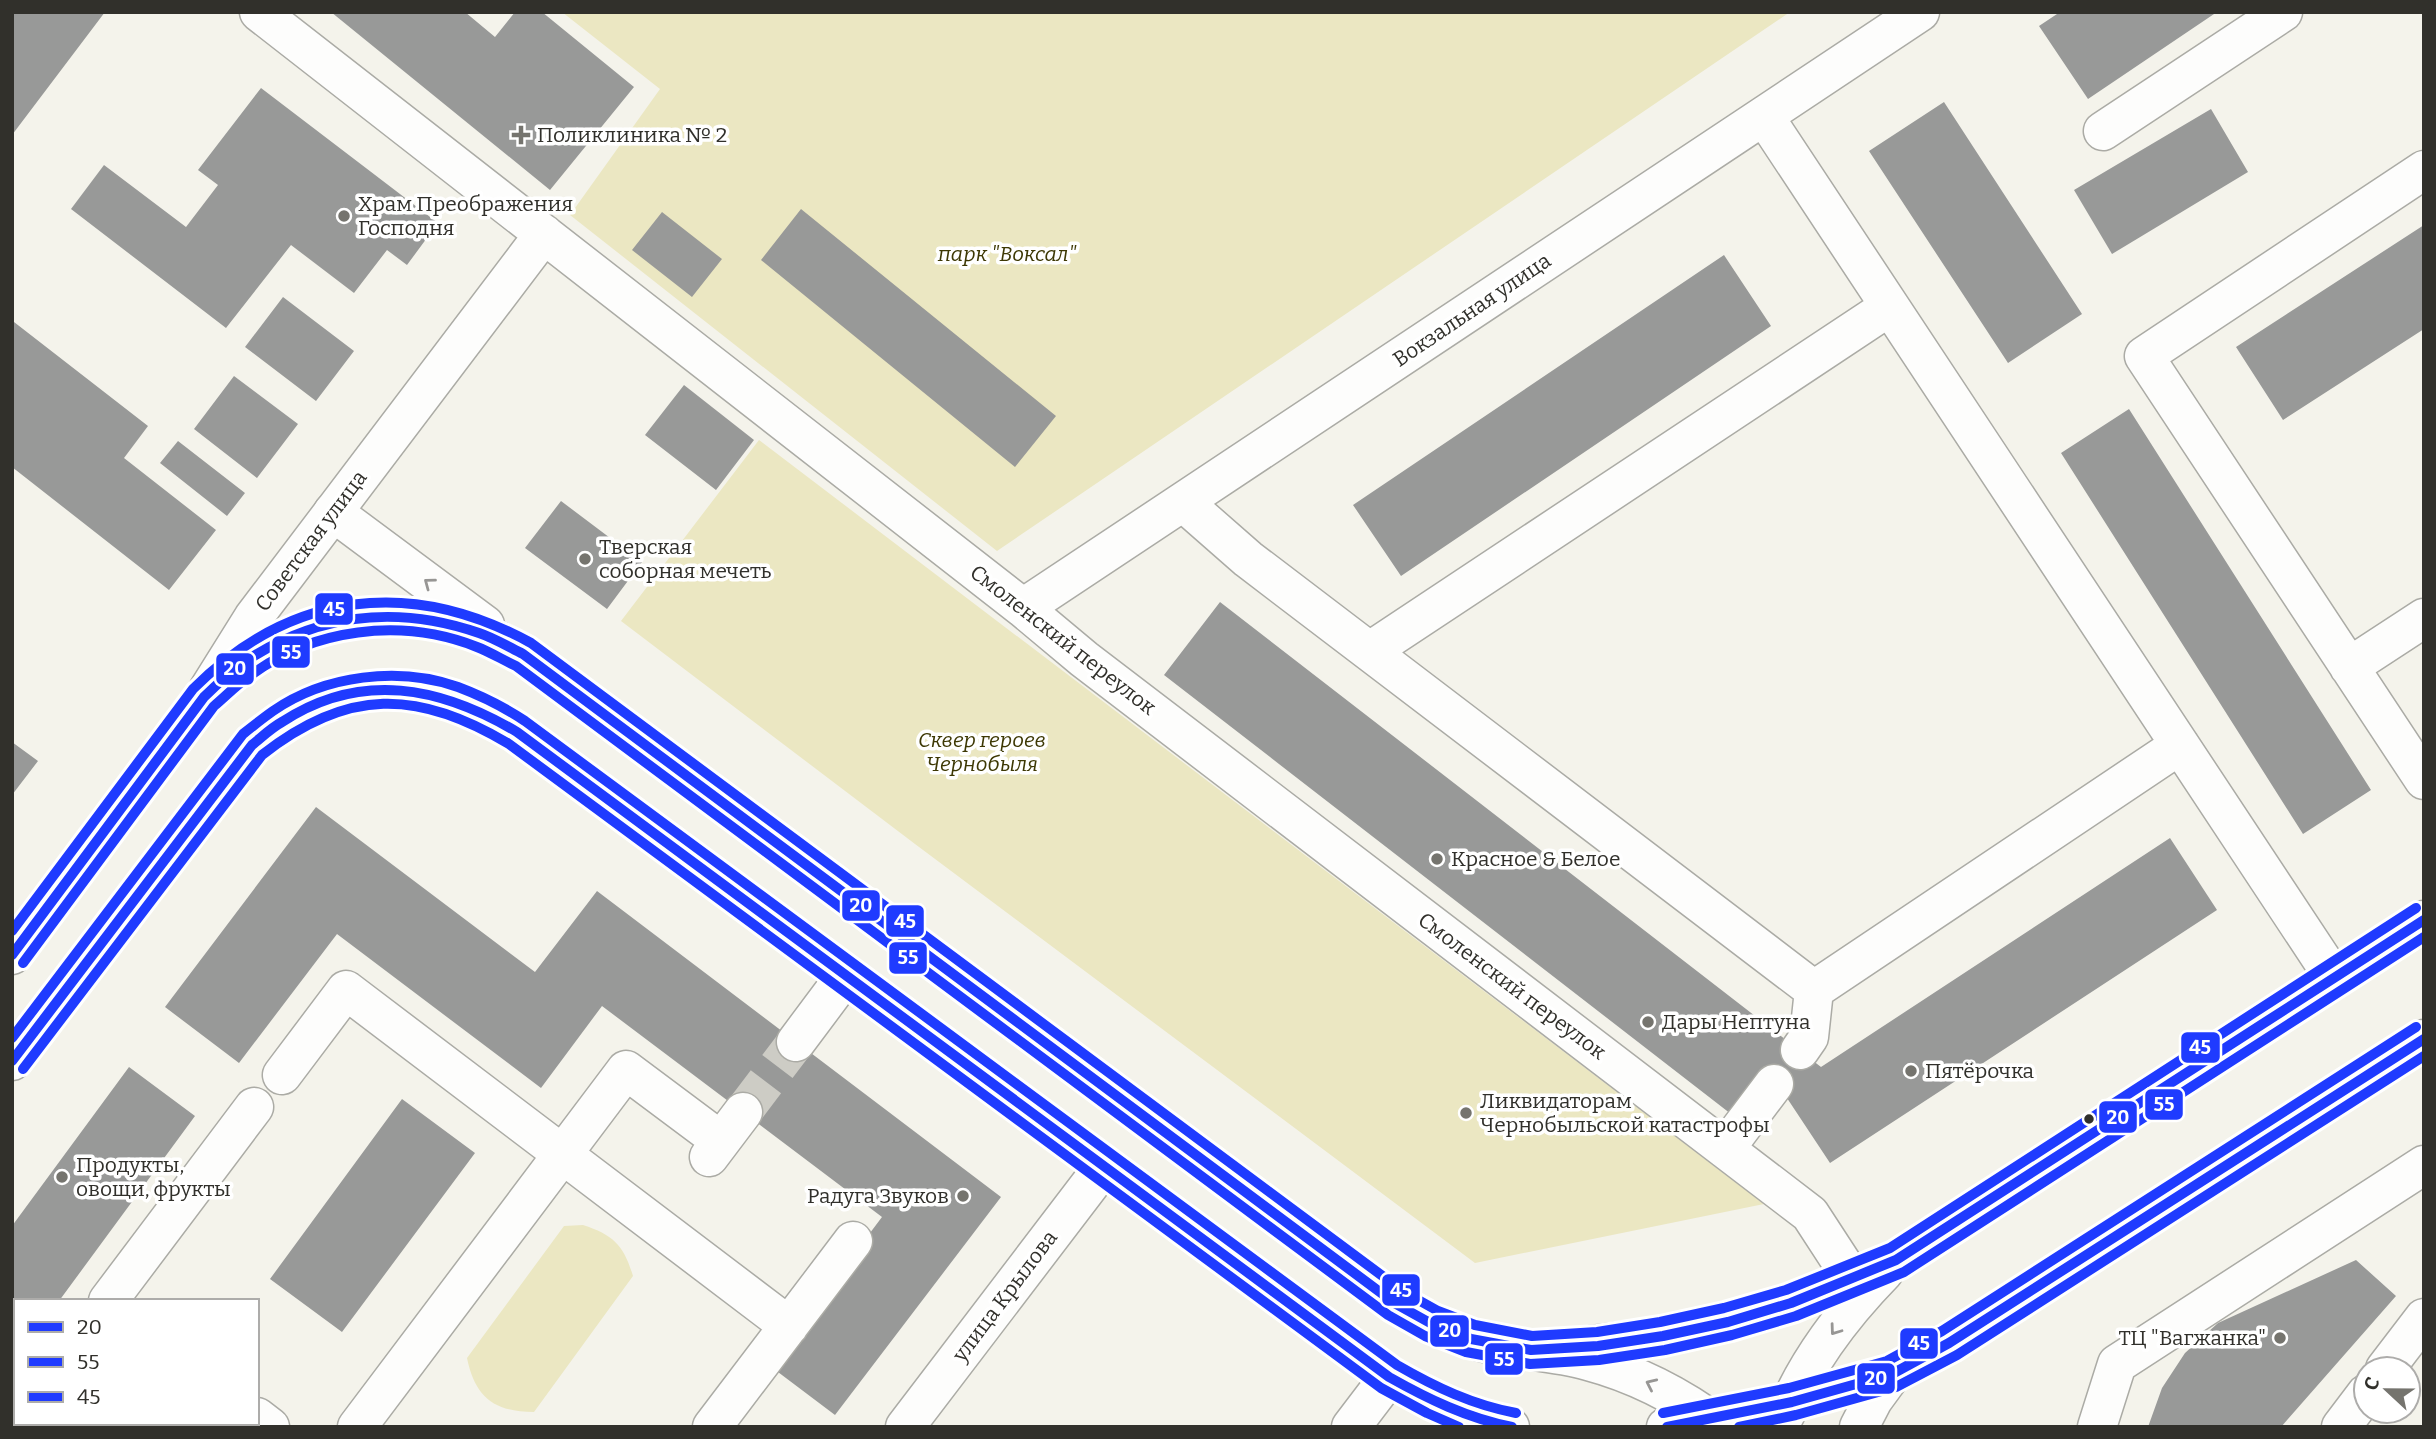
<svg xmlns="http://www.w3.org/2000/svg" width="2436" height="1439" font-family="Bitter,serif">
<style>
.green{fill:#ebe7c2}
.building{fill:#989998}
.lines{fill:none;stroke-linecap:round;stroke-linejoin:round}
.minor-tunnel{stroke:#cdccc5;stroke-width:38;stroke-dasharray:38 19;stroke-linecap:butt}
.minor-casing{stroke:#ababa5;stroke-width:41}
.major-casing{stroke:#ababa5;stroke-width:41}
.minor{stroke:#fdfdfc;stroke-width:38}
.major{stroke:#fdfdfc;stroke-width:38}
.bus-1-casing{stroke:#fff;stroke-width:16}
.bus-2-casing{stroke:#fff;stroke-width:16}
.bus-3-casing{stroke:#fff;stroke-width:16}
.bus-1{stroke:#1f3bff;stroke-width:10}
.bus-2{stroke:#1f3bff;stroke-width:10}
.bus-3{stroke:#1f3bff;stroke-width:10}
.oneway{stroke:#979694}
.poi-dot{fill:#75746e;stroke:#fff;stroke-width:2.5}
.bus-dot{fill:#31302b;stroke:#fff;stroke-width:2.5}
.labels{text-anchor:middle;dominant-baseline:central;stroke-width:7;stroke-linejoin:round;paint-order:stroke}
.poi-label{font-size:21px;fill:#31302b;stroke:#fff;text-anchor:start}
.park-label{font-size:21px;font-style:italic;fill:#3d3804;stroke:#fff}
.street-label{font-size:21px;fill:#31302b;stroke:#fff}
.line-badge{stroke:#fff;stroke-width:2.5}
.badge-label{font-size:19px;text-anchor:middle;font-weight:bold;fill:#fff}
</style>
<rect width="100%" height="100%" fill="#f4f3eb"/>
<path class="green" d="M562,12H1790L997,551L570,215L660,89Z
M759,440L1764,1204L1475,1263L915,844L621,621Z
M583,1225C614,1235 624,1246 633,1276L534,1412C494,1412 475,1397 467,1358L564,1226Z"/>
<path class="building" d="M12,12H105L12,135Z
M331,12H465L495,37L515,12H542L634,87L550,190Z
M2060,12H2217L2088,99L2039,26Z
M261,88L438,223L407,265L387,250L354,293L291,245L226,328L71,209L104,165L186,227L218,185L198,170Z
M1944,102L2082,314L2008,363L1869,151Z
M2211,109L2248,172L2112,254L2074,190Z
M801,209L1056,416L1015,467L761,260Z
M662,212L722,259L692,297L632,250Z
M2424,225V329L2283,420L2236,347Z
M1724,255L1771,326L1401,576L1353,505Z
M283,297L354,351L316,401L245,347Z
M14,322L148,426L124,458L216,530L169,590L12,467Z
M234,376L298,424L257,478L194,429Z
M684,385L754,440L716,490L645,435Z
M2129,409L2371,790L2303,834L2061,453Z
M178,441L245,493L227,516L160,463Z
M561,501L642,562L607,609L525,548Z
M1220,602L1821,1067L2170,838L2217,910L1830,1163L1783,1092L1731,1114L1164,675Z
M12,742L38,761L12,795Z
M316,807L535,972L597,891L1001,1197L835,1415L770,1366L882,1217L602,1006L541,1088L337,934L239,1063L165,1007Z
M129,1067L195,1116L59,1301H16V1414L12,1412V1226Z
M402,1099L475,1153L342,1332L270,1279Z
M2356,1260L2396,1296L2281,1427H2148L2162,1388L2185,1353L2218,1323Z
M28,1423H172L177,1427H33Z"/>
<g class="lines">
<path class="minor-tunnel" d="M743,1112L796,1042"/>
<defs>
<path id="minor" d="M259,12L1023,608L1084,659L1810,1214L1853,1280
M1764,116L2334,978
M2103,131L2283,12
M2424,170L2144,356L2424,780
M1183,502L1248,559L1814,990L2180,745
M1023,608L1920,12
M1370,651L1889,307
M2349,667L2424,618
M208,690L253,618L544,234
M796,1042L846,975
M1800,1050L1809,1037L1814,990
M282,1075L346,990L789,1326
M1725,1149L1774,1084
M709,1157L743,1112
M108,1301L254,1107
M2385,1369L2424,1318
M257,1417L270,1427
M357,1427L626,1070L721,1141
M712,1427L853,1241
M905,1427L1104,1166
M1351,1427L1389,1377
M2097,1427L2117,1364L2424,1165
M2341,1427L2366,1394"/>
<path id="major" d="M333,512L485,625
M12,955L204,697C290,606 416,591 523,654L1396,1304C1425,1321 1455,1336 1489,1344C1522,1351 1556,1352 1588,1361C1637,1374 1681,1397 1721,1427
M12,1061L252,745C329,673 434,674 517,732L1389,1377L1453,1409L1510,1427
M1568,1348L1663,1336L1728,1322L1791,1303L1896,1260L2424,920
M1785,1415C1807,1361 1844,1313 1884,1272
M1666,1427L1792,1402L1892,1374L1949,1343L2424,1039
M1859,1427L1873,1400L1892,1374"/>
</defs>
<use href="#minor" class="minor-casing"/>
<use href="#major" class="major-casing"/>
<use href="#minor" class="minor"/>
<use href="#major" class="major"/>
<defs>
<path id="bus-1" d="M12,955L204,697C216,686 227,674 240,665C314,614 395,604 479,633C494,638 509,647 523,654L1396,1304L1432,1324L1471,1339L1531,1350L1598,1346L1663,1336L1728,1322L1791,1303L1896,1260L2424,920
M12,1061L252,745C262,737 271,728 282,722C361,670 441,687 517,732L1389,1377C1428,1399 1467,1418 1512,1427
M1667,1427L1792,1402L1892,1374L1949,1343L2424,1039"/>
<path id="bus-2" d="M23,963L214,706C225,697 235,686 247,678C312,628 401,617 477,647C490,652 503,660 516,666L1388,1315L1425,1336L1466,1352L1530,1364L1599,1360L1665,1350L1732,1335L1796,1316L1904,1272L2424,937
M23,1069L262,755C347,688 418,689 509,744L1381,1388L1427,1413L1459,1427
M1739,1427L1796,1415L1896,1387L1957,1355L2424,1056"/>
<path id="bus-3" d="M12,931L193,689C291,591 411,577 531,643L1404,1292L1438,1311L1475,1325L1532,1336L1597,1332L1660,1322L1724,1308L1786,1290L1890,1248L2416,908
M12,1038L243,734C253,726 263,718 273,711C325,675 399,666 458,687C482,696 504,707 525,721L1397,1365C1435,1387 1473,1405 1516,1413
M1663,1413L1789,1388L1887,1361L1942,1331L2416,1027"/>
</defs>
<use href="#bus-1" class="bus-1-casing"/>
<use href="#bus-2" class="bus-2-casing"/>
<use href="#bus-3" class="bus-3-casing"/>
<use href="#bus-1" class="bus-1"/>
<use href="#bus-2" class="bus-2"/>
<use href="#bus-3" class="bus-3"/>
</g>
<defs><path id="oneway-chevron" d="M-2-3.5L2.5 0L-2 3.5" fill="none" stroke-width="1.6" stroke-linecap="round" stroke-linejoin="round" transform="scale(1.75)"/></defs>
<g class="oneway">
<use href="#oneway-chevron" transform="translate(429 583) rotate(-143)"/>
<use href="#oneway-chevron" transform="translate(1835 1330) rotate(126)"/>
<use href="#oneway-chevron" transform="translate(1651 1384) rotate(-155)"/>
</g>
<g class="poi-dot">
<path d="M517.5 124.5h7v7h7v7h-7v7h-7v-7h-7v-7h7z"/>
<circle cx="344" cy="216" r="7"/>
<circle cx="585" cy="559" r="7"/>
<circle cx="1437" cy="859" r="7"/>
<circle cx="1648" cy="1022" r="7"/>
<circle cx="1911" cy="1071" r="7"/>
<circle cx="1466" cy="1113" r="7"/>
<circle cx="62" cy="1177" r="7"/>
<circle cx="963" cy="1196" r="7"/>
<circle cx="2280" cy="1338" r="7"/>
</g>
<circle class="bus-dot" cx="2089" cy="1119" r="6"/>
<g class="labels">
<g class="poi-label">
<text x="537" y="135">Поликлиника № 2</text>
<text x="358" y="204">Храм Преображения<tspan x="358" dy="24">Господня</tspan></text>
<text x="599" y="547">Тверская<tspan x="599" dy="24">соборная мечеть</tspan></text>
<text x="1451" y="859">Красное &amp; Белое</text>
<text x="1662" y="1022">Дары Нептуна</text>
<text x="1925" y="1071">Пятёрочка</text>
<text x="1480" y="1101">Ликвидаторам<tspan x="1480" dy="24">Чернобыльской катастрофы</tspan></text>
<text x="76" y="1165">Продукты,<tspan x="76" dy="24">овощи, фрукты</tspan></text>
<text x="949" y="1196" text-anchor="end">Радуга Звуков</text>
<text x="2266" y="1338" text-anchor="end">ТЦ "Вагжанка"</text>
</g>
<g class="park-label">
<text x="1007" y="254">парк "Воксал"</text>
<text x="982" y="740">Сквер героев<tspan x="982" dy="24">Чернобыля</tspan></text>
</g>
<g class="street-label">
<text transform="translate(1472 310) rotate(-34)">Вокзальная улица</text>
<text transform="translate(311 541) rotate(-53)">Советская улица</text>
<text transform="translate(1063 640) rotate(38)">Смоленский переулок</text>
<text transform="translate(1512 986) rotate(37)">Смоленский переулок</text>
<text transform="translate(1005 1296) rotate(-53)">улица Крылова</text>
</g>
</g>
<g class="line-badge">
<rect x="314" y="592" width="40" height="34" rx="7" fill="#1f3bff"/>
<rect x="271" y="635" width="40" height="34" rx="7" fill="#1f3bff"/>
<rect x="215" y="652" width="40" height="34" rx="7" fill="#1f3bff"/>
<rect x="841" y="889" width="40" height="33" rx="7" fill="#1f3bff"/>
<rect x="885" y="904" width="40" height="34" rx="7" fill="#1f3bff"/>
<rect x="888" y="941" width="40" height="34" rx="7" fill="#1f3bff"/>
<rect x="2180" y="1031" width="41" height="33" rx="7" fill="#1f3bff"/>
<rect x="2144" y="1088" width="40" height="33" rx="7" fill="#1f3bff"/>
<rect x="2098" y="1100" width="40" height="34" rx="7" fill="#1f3bff"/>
<rect x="1381" y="1273" width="40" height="34" rx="7" fill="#1f3bff"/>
<rect x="1429" y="1314" width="41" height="34" rx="7" fill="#1f3bff"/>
<rect x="1899" y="1327" width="40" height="33" rx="7" fill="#1f3bff"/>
<rect x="1484" y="1342" width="40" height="34" rx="7" fill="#1f3bff"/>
<rect x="1856" y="1362" width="40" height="33" rx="7" fill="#1f3bff"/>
</g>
<g class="badge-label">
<text x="334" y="616">45</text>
<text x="291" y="659">55</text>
<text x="235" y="675">20</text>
<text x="861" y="912">20</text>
<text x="905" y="928">45</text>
<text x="908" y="964">55</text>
<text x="2200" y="1054">45</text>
<text x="2164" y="1111">55</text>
<text x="2118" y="1124">20</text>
<text x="1401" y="1297">45</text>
<text x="1450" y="1337">20</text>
<text x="1919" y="1350">45</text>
<text x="1504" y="1366">55</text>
<text x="1876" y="1385">20</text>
</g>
<rect width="2436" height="1439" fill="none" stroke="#31302b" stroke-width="28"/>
<rect x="14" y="1299" width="245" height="126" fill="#ffffff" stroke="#adacaa" stroke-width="2"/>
<rect x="28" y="1322" width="35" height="10" fill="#1f3bff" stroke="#adacaa" stroke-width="2"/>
<text x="77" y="1334" font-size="21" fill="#31302b">20</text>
<rect x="28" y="1357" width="35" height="10" fill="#1f3bff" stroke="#adacaa" stroke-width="2"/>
<text x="77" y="1369" font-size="21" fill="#31302b">55</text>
<rect x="28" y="1392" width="35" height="10" fill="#1f3bff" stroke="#adacaa" stroke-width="2"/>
<text x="77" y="1404" font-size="21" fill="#31302b">45</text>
<g transform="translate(2387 1390) rotate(292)"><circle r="33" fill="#ffffff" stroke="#adacaa" stroke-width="2"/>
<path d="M0-5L12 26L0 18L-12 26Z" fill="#75746e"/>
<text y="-10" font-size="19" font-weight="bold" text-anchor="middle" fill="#31302b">С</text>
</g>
</svg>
